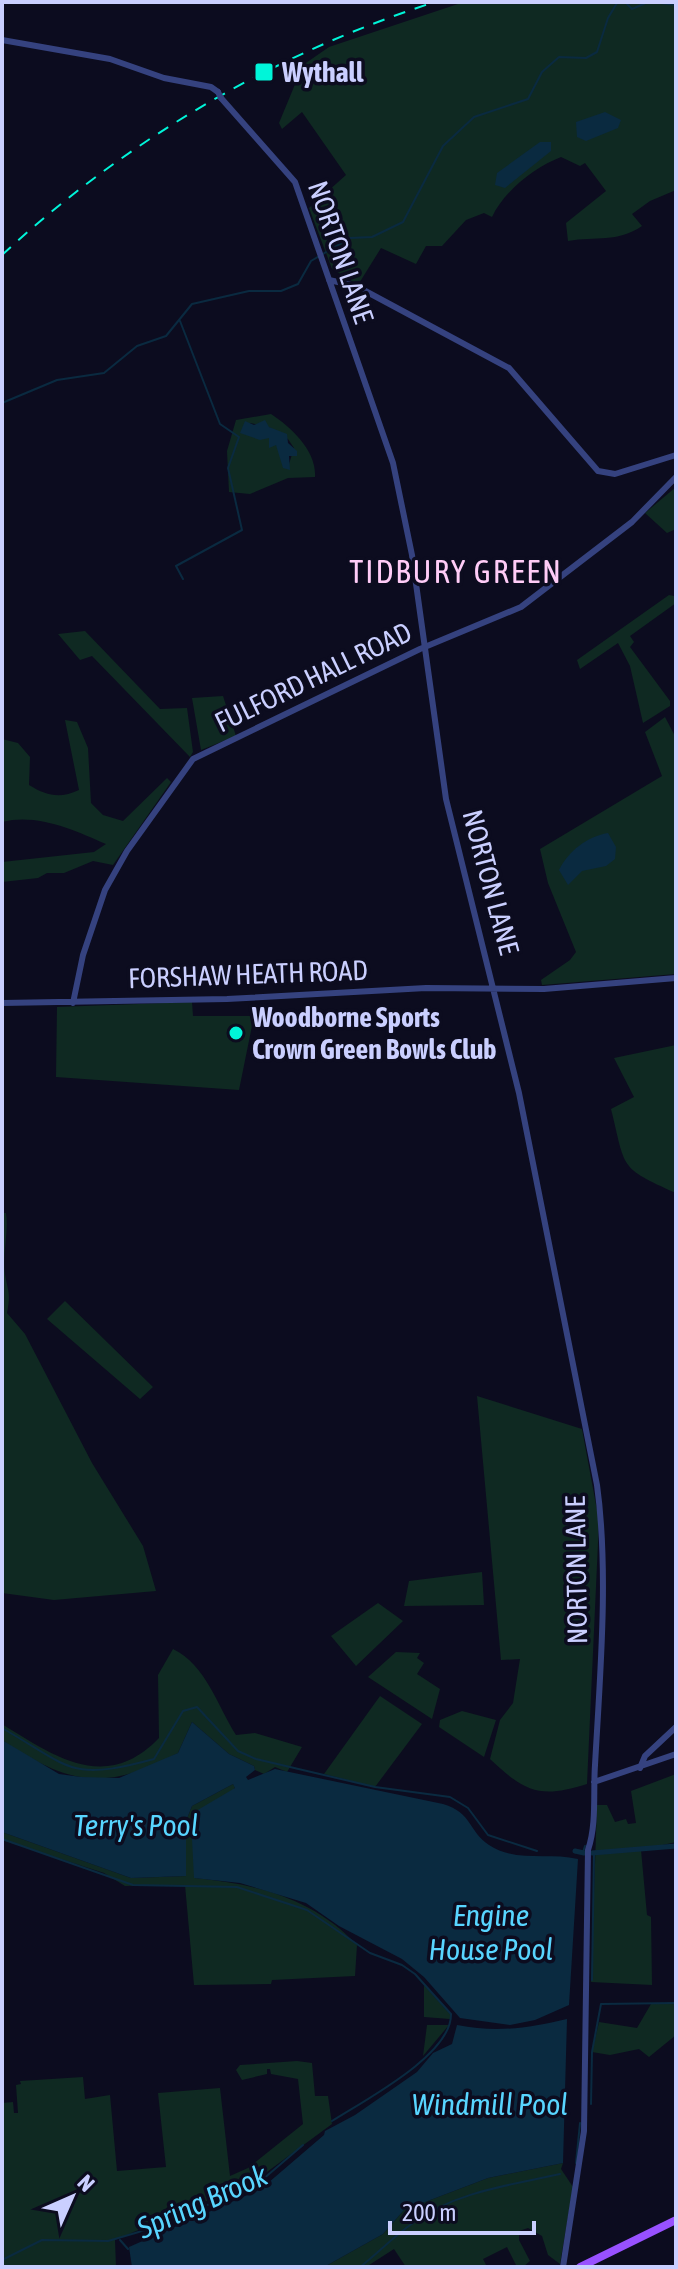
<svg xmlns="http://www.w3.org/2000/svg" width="678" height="2269" font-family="'Asap Condensed',sans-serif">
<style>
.green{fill:#0f2922;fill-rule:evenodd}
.water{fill:#0a2a40}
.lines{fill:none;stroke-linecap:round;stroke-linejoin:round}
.stream{stroke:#0a2a40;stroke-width:2}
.canal{stroke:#0a2a40;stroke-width:5}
.minor{stroke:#35427f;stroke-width:6}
.major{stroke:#9851ff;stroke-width:8}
.rail{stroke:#00f5d9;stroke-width:2;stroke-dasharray:12 10;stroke-linecap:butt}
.minor-bridge{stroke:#35427f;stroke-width:6}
.poi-dot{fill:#00f5d9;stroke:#0c0c1f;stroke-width:3}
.labels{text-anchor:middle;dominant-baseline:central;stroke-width:7;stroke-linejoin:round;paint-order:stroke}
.poi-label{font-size:28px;font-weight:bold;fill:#cacfff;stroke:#0c0c1f;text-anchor:start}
.street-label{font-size:28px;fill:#cacfff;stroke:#0c0c1f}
.water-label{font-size:30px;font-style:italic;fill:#58d5ff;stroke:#0c0c1f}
.quarter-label{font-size:32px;letter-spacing:2px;fill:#ffccf7;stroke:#0c0c1f}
</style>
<rect width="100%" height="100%" fill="#0c0c1f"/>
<path class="green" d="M464,2H676V190L650,201L632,214L642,226C617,243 596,236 568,241L566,223L606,191L585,163L580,166L561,157C535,167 504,191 492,217L484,213L466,220L442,246H426L416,264L381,248L358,285L332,269L309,208L346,175L302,112L282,129L279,123L303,65L329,47Z
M271,414C291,427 317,451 315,477L288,478L250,494L229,492L227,451L236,420ZM250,423L269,427L288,439L294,448L288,467L276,444H269L270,438L253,435Z
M676,487V529L667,533L645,513Z
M669,595L674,596L676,603L630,636L634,642L630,647L670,701V706L643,723L630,666L618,643L580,669L577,660Z
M85,631L160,709L187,708L193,752L190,757L92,656L80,660L58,634Z
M223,696L236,736L201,750L192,698Z
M665,717L676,738V974L542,985L541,980L570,960L576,952L548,883L540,849L662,776L645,732Z
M65,720L77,722L88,748L91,803L103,815L123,821L167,778L171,782L113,865L93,861L64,873H47L38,878L2,882V862L94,852L106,844C74,830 37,813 2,822V739L18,743L30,757L29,785C47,796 60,799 79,790Z
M192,1002L193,1016H254L239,1090L56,1077L57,1007Z
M676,1045V1193C618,1167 626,1169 611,1109L634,1097L614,1058Z
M2,1213H6C9,1233 2,1254 5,1274C8,1292 11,1293 7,1313L25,1334L92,1463L143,1546L156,1591L54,1600L2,1593Z
M65,1301L153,1387L140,1399L47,1319Z
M477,1396L582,1429L599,1521L587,1784C540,1799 525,1792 490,1759L500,1720L513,1703L520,1659L501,1660Z
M482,1572L484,1605L404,1606L409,1581Z
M378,1603L403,1621L356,1666L331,1636Z
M173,1649C206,1665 217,1705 236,1735L255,1733L302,1747L287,1772L275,1767L264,1774L255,1770L254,1766L229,1754L192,1722L178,1753C105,1792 69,1785 2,1740V1724C55,1757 106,1793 159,1738L158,1675Z
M396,1652L420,1653L417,1658L424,1663L417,1674L440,1689L432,1719L368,1677Z
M380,1696L422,1724L375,1787L324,1774Z
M462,1711L496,1720L484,1757L439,1727L440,1720Z
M676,1774V1842L641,1850L647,1915L651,1917L652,1985L591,1982L597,1805H607L615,1822L626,1819L628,1824L636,1823L631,1791Z
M233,1784L235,1787L195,1878C257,1884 313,1898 357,1945L355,1976L272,1980L271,1984L194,1985L185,1885L125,1886L104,1873L2,1840V1832L131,1878L186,1876V1821L192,1806Z
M424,1985L450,2014V2019L424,2017Z
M676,2003V2035L649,2057L639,2049L610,2055L592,2052L599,2022L637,2028L651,2004Z
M427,2025H449L423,2056Z
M297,2061L312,2063L315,2096H328L332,2124L256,2180L115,2240L116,2267H2V2103L13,2102L14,2113H18L16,2085L21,2084L20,2081L83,2077L85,2099L110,2095L117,2171L166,2167L158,2093L220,2088L230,2176L248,2168L303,2124L298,2079L271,2074L270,2069H267V2074L242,2080L236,2070L240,2065Z
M563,2163L561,2169L573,2187L560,2264L548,2255L542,2236L528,2228L519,2231V2240L530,2261L523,2267H517L507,2247L483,2259L487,2267H406L394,2249L366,2267H324L383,2234L404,2210L488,2178Z"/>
<path class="water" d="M605,112L621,120L618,128L586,141L577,137L576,122Z
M540,142H551V151L505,188L495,185L497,173Z
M265,420L269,427L287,434L288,443L297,451V456H289L290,470L283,468L276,445L269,448V438L260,440L240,433L245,421L254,425Z
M608,833L616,847L615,859L606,866L582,871L568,885L559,870C569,851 586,837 608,833Z
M192,1722L229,1754L254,1766L255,1770L246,1777L248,1780L275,1769L443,1804C473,1813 468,1831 489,1845C516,1863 548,1852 578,1859L569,2005L535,2020L510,2025L460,2018L424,1977L402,1959L339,1926L306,1903L240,1883L194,1878L192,1839L196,1811L235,1788L233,1784L192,1806L186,1821V1876L131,1878L2,1832V1740L59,1774L81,1777L119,1778L178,1753Z
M567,2019L563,2163L488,2178L404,2210L383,2234L324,2267H132L129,2247L261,2189L324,2135L325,2131L355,2115L417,2072L433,2053L452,2044L457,2025C497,2033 528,2028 567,2019Z"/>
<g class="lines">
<path class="stream" d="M653,2L676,5
M180,321L220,424L239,437L228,468L242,530L176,566L183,579
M2,403L57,380L104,373L137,346L166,336L192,304L249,291H281L298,284L311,261L350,238L372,237L403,222L443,146L474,117L528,99L542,72L559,57L586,58L597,52L608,18L617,3L625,2L632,9L648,2
M2,1728C72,1768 69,1782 154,1759L183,1711L197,1707L238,1751L256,1759L375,1787L450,1797L468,1808L488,1835L537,1851
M2,1839L133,1885L237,1887L307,1910L370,1953L402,1965L415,1974L451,2014C452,2055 363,2101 332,2121
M583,1852L585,1846
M592,1980L594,1854
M591,2104L592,2052L601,2004L676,2003
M576,2163L580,2123
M120,2240L128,2249
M2,2260L42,2240L108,2241L166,2224L262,2180L303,2145
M360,2267C378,2253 394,2236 413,2223C454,2192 511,2185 560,2174"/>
<path class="canal" d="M575,1851L584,1853
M592,1853L676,1846"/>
<path class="minor" d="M2,40L110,59L164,78L211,87L218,92
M221,98L295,182L393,463L412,555L446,799L519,1093L597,1485C609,1572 600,1676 595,1765C593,1793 597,1823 588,1850L584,2131L563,2267
M329,280L356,286L509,368L598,471L615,474L676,455
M2,1003L227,999L426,988L544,989L676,978
M73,1003L83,955L105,890L127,851L193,759L420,649L521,607L632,522L676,477
M640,1768L645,1756L676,1727
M594,1782L676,1754"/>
<path class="major" d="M580,2267L676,2220"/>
<path class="rail" d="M2,255C125,141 275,53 435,2"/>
<path class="minor-bridge" d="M218,92L221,98"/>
</g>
<g class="poi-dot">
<rect x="254" y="62" width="20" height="20" rx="4"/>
<circle cx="236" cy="1033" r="8"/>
</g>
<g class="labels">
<g class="poi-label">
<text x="282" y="72">Wythall</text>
<text x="252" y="1017">Woodborne Sports<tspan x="252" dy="32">Crown Green Bowls Club</tspan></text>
</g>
<g class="street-label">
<text transform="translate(341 252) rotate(71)">NORTON LANE</text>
<text transform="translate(313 677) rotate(-26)">FULFORD HALL ROAD</text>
<text transform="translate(491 882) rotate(75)">NORTON LANE</text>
<text transform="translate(248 974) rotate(-2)">FORSHAW HEATH ROAD</text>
<text transform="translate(576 1570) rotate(-91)">NORTON LANE</text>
</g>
<g class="water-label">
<text x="136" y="1825">Terry's Pool</text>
<text x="491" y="1915">Engine<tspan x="491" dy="34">House Pool</tspan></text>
<text x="490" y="2104">Windmill Pool</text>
<text transform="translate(202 2201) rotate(-24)">Spring Brook</text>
</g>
<g class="quarter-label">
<text x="456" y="571">TIDBURY GREEN</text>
</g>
</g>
<rect width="678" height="2269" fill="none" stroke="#cacfff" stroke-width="8"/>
<g transform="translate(72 2197) rotate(45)" stroke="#0c0c1f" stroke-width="6" paint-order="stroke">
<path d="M0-6L14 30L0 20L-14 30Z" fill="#cacfff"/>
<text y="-12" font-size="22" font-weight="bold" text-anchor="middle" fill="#cacfff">N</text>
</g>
<path d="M390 2221v12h144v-12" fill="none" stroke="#cacfff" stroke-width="4"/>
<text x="402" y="2221" font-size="24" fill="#cacfff" stroke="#0c0c1f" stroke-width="6" paint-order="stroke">200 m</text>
</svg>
